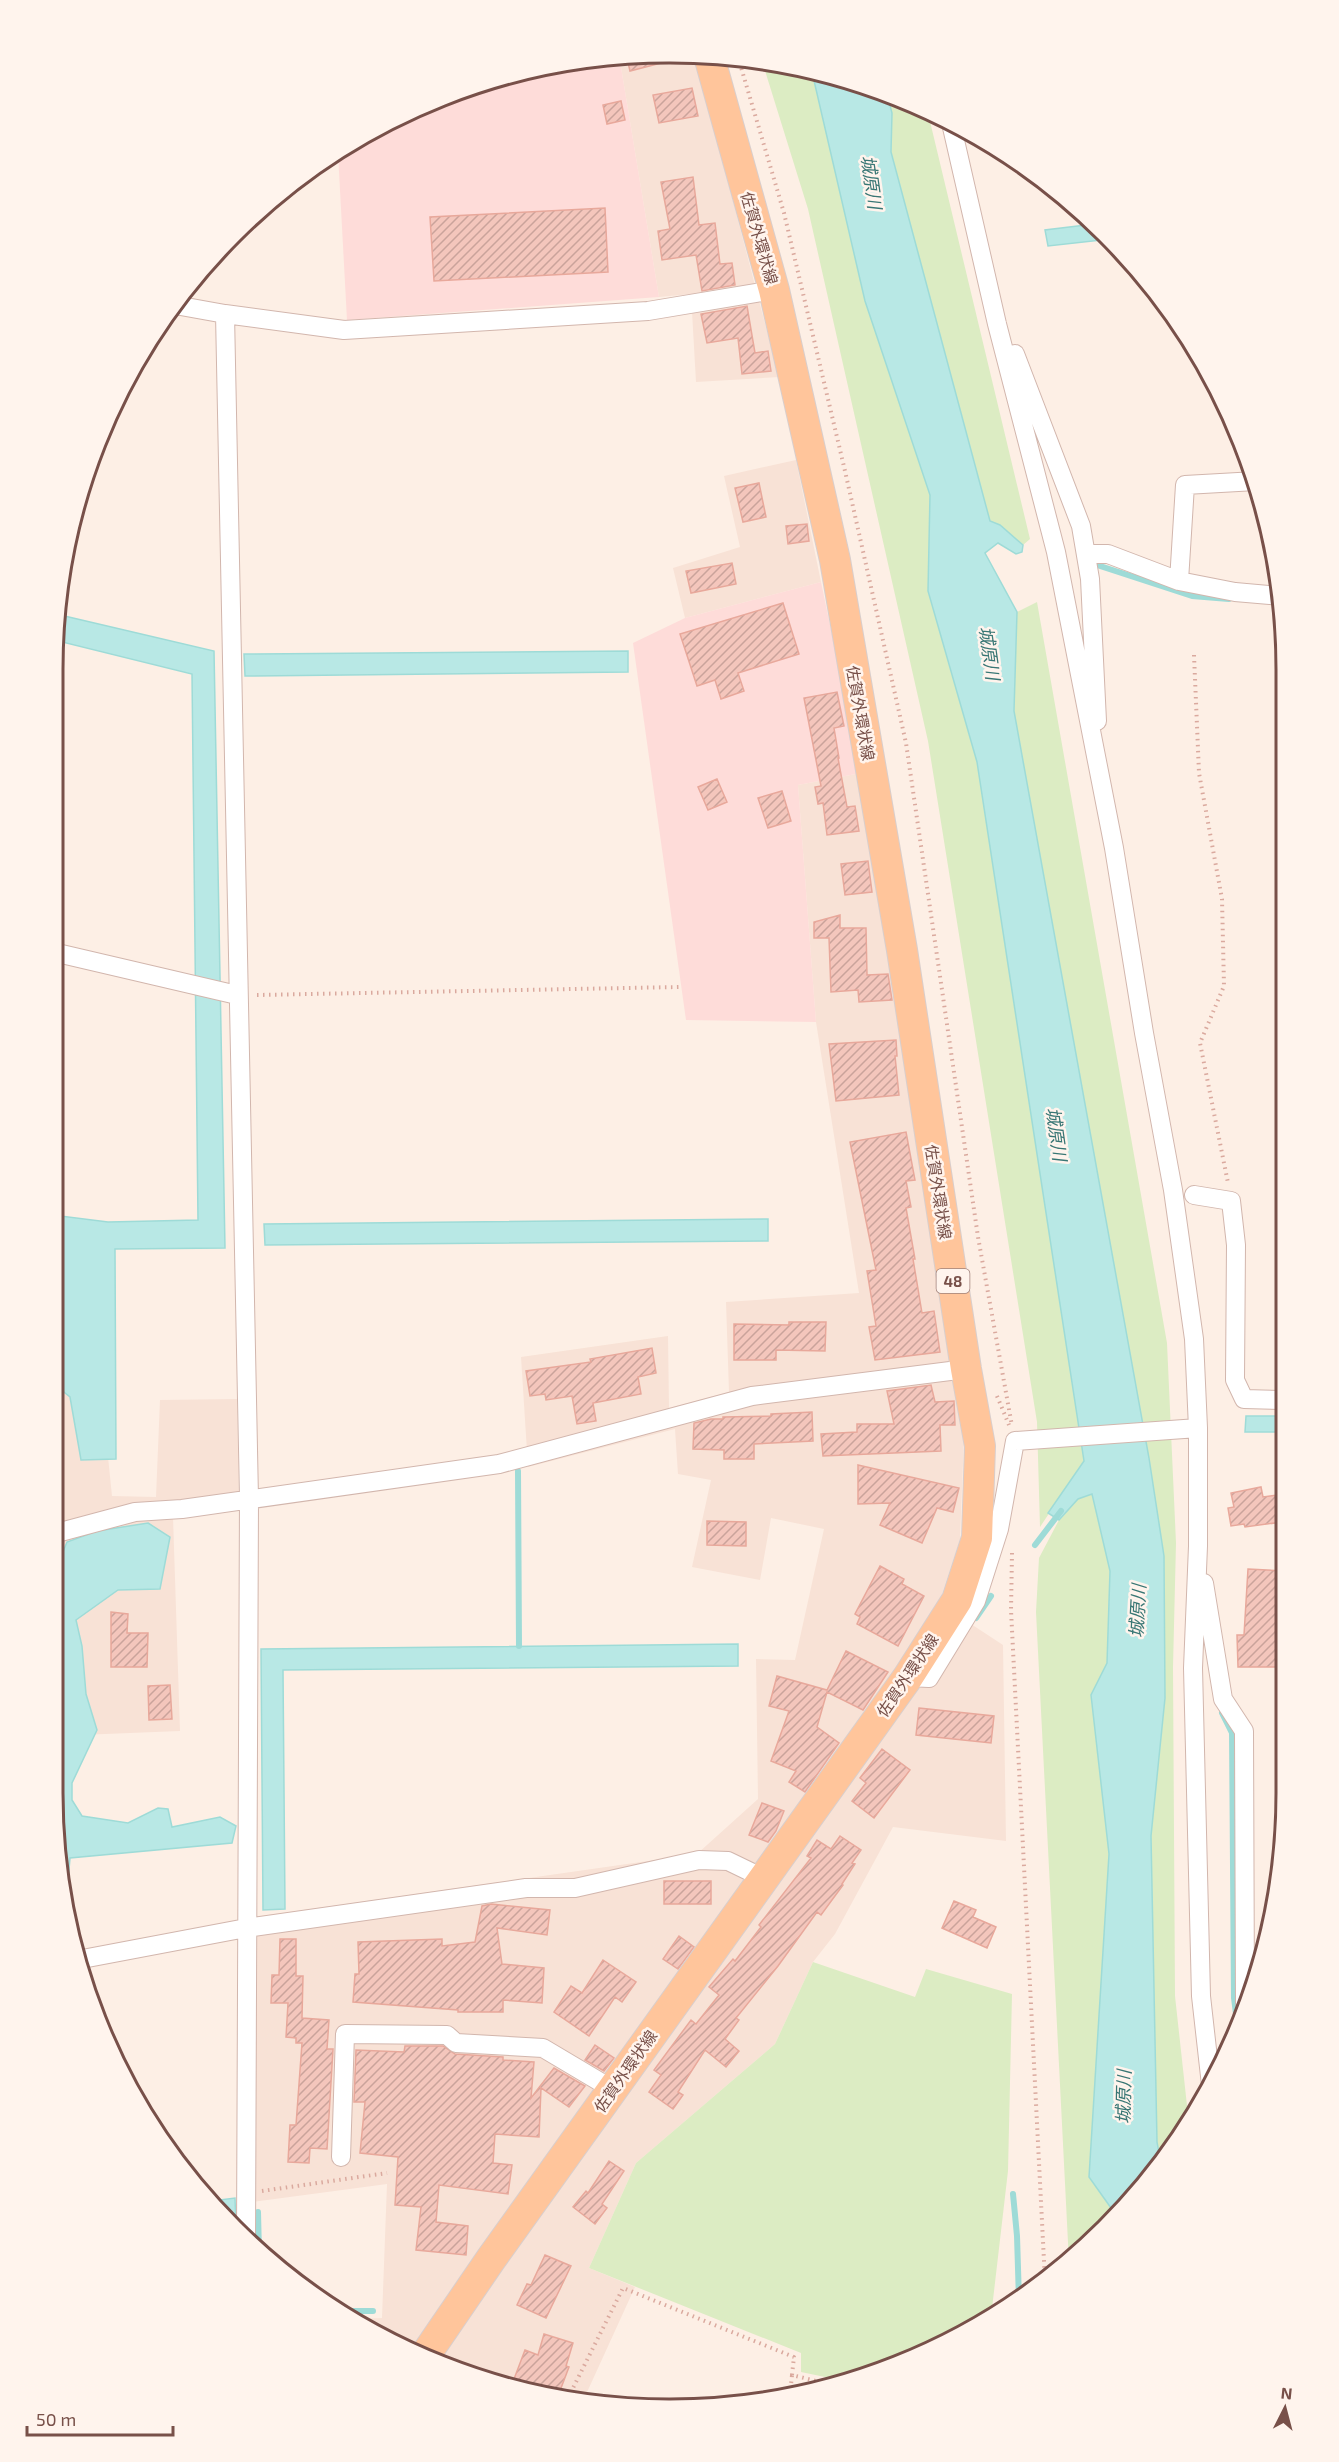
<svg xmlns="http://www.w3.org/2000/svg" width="1339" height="2462" font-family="'Exo 2','Noto Sans JP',sans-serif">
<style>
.residential{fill:#f8e2d6}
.commercial{fill:#fedcd9}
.grass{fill:#dcecc3}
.water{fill:#b8e8e5;stroke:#9edbd7;stroke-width:1.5}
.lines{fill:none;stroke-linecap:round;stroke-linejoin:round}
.stream{stroke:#9edbd7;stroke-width:6}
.building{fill:url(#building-hatch);stroke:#e8a89b;stroke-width:1.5}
.minor-casing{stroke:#d2b6ad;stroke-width:20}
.primary-casing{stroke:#d9cecc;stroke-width:32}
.path{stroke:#daa99e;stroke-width:4;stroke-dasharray:1.5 4.5;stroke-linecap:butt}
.minor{stroke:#fff;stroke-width:18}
.primary{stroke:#ffc59b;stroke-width:30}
.labels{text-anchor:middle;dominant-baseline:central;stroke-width:5;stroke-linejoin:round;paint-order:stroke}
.shield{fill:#fff4ed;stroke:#a0817a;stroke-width:1.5}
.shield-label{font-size:15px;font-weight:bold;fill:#785049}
.street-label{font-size:16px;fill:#785049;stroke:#fff4ed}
.water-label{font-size:18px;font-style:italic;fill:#387674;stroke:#fff4ed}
.rim{fill:none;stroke:#785049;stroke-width:3}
</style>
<defs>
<pattern id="building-hatch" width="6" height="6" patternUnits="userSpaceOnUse" patternTransform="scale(1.5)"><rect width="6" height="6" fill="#f4c6bc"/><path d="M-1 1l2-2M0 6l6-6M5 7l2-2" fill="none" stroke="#caa39b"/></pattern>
</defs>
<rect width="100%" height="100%" fill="#fdefe5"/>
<path class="residential" d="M629,54L695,56L779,377L696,382L691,294L659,297L619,55Z
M796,460L821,582L685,618L673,568L740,547L724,476Z
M861,773L964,1438L960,1539L939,1603L1003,1645L1006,1841L893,1827L835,1934L813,1962L775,2044L636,2163L589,2268L635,2287L583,2401L510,2389L433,2362L351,2319L382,2318L387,2184L253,2202L254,1917L697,1854L758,1799L756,1659L795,1660L824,1529L771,1518L760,1580L692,1567L711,1480L678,1474L675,1429L528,1467L521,1357L668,1336L669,1408L729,1392L726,1302L859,1293L816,1022L798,785Z
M100,1379L112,1496L156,1497L160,1400L237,1399L239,1505L173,1517L180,1731L80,1735L53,1773V1383Z"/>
<path class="commercial" d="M619,55L659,297L347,320L338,153L396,116L509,74Z
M821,582L861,773L798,785L816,1022L686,1020L633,643L685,618Z"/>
<path class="grass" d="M762,61L812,72L865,301L930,495L928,591L977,762L1084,1461L1040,1527L1037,1422L928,741L808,209Z
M887,94L928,113L1030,539L1023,545L1000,525L990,521L891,152L892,113Z
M1037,602L1167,1343L1176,1543L1173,1667L1175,1996L1189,2124L1161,2164L1157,2142L1151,1836L1165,1698L1164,1556L1149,1458L1014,711L1017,612Z
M1092,1494L1110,1571L1107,1663L1091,1695L1109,1854L1089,2177L1116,2215L1069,2262L1036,1612L1039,1558L1059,1520L1078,1499Z
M813,1962L915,1997L926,1969L1012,1994L1008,2171L991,2317L906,2362L849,2382L801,2372V2353L589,2268L636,2163L775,2044Z"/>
<path class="water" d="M812,72L868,85L887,94L892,113L891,152L990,521L1000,525L1023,545L1022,552L1016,554L998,543L985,553L1017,612L1014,711L1149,1458L1164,1556L1165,1698L1151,1836L1157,2142L1161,2164L1116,2215L1089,2177L1109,1854L1091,1695L1107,1663L1110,1571L1092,1494L1078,1499L1059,1520L1048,1513L1084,1461L977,762L928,591L930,495L865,301Z
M1094,224L1111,239L1048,246L1045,230Z
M56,614L214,651L225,1248L115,1249L116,1459L81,1460L70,1397L55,1385L53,1215L108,1222L198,1220L192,674L54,640Z
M628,651V672L245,676L244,654Z
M768,1219V1241L265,1245L264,1224Z
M1246,1416H1284V1432H1245Z
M148,1523L170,1537L160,1589L118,1590L76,1620L82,1646L86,1694L97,1730L72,1783V1800L82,1816L128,1823L158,1808L168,1809L172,1827L220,1817L236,1826L232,1843L70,1858L65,1916L53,1793V1758L58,1746L62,1697L59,1659L53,1640V1576L67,1542L97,1531Z
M738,1644V1666L283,1670L285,1909L263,1910L261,1649Z
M235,2198L236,2227L211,2201Z"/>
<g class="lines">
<path class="stream" d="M1097,565L1192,596L1229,599
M518,1471L519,1646
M1035,1545L1061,1511
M976,1618L991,1596
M1222,1713L1232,1733L1234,1998L1237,2022
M1013,2194L1017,2236L1019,2300
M258,2212L259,2252
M336,2311H373"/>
</g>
<path class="building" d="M626,54L673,55V60L630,71Z
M692,88L698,116L659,123L653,95Z
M621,101L625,120L607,124L603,105Z
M693,177L699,225L715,223L720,264L732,263L735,285L702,291L696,255L662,260L658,231L670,229L661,182Z
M605,208L608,272L434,281L430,217Z
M747,306L755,353L768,351L771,371L742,374L738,338L707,343L701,314Z
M759,483L766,517L743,522L735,488Z
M807,524L809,541L788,544L786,526Z
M732,563L736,584L691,593L686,571Z
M783,603L799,654L738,673L744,691L721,699L715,680L697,686L680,634Z
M837,692L844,726L834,728L839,758H838L847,807L855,806L859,831L827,835L823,803L818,804L815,787L821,786L804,698Z
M717,779L727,802L708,810L698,787Z
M782,791L791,821L768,828L758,798Z
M868,861L872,892L845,895L841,864Z
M840,915V928H866L867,975L888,974L892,1000L859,1002L858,990L831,992L829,938H814V922Z
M896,1040L897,1056H895L899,1095L836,1101L829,1044Z
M906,1132L915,1180L906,1181L911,1207L906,1208L915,1259H913L922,1313L934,1311L940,1352L875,1360L869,1327L876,1326L867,1271L876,1270L850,1142Z
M789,1322H826L825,1351L776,1350V1360H734V1324L789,1325Z
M652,1348L656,1373L638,1377L641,1394L593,1403L596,1421L577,1424L572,1396L546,1400L545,1394L530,1396L526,1371L591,1362L590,1359Z
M931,1385L935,1402L954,1401L955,1425H940L941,1451L823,1456L821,1434L857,1432V1424H894L887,1391Z
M812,1412L813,1441L754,1444V1459H724V1450L693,1449L694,1423L711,1419H723V1417L771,1416V1414Z
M858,1465L959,1488L953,1512L937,1508L922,1543L880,1525L890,1503L858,1504Z
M1261,1487L1263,1497L1277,1495L1282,1522L1245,1527L1244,1524L1231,1526L1228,1508L1234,1507L1231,1493Z
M707,1521L746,1522V1546L707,1545Z
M880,1566L904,1579L902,1584L924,1596L898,1646L857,1624L860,1617L855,1614Z
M1248,1569L1284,1571L1285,1667H1238L1237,1635H1244Z
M111,1612L128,1614L127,1633H148L147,1667H111Z
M846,1651L888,1672L863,1710L827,1692L817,1727L839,1743L805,1792L789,1782L796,1771L771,1761L789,1711L769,1706L777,1676L827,1690Z
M170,1685L172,1719L149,1720L148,1686Z
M919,1708L994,1716L991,1743L916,1735Z
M882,1749L910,1770L874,1818L852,1801L866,1783L860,1778Z
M762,1803L784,1811L776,1831L768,1842L749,1835Z
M840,1836L861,1850L852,1863L855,1864L842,1884L843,1885L821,1915L817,1912L778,1966L736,2018L739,2020L725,2039L739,2051L726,2067L705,2050L678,2092L683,2095L673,2109L649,2092L661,2075L654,2070L691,2020L696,2024L719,1995L709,1987L733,1959L735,1961L761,1927L759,1925L811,1858L807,1856L817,1840L831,1849Z
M664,1881H711V1904H664Z
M954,1901L976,1910L973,1917L996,1927L987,1948L942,1928Z
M491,1904L550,1910L547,1935L497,1928L502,1964L544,1968L542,2003L503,2000V2012H458V2010L353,2002L355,1974H359L358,1942L442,1939V1946L475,1942L482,1906Z
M679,1936L694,1947L678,1969L663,1959Z
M280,1939H296V1976H303L302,2018L329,2020L327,2049H333L327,2149L310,2148L309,2163L288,2162L290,2125H296L302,2043H296V2038L286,2037L288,2003H271L272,1975H279Z
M603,1960L636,1982L622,2002L615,1997L589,2036L554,2012L571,1986L582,1993Z
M595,2045L614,2058L604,2071L585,2060Z
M405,2046H443L455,2054L503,2057V2060L534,2062L531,2098L554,2068L585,2086L569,2107L541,2088L539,2137L495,2134L493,2163L512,2165L508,2194L439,2185L436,2222L468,2226L466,2255L416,2250L421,2207L395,2205L398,2157L360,2153L365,2102H354L356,2050L404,2052Z
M609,2161L624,2171L602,2204L607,2208L595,2224L573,2207L586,2191L588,2193Z
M545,2255L571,2266L546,2318L517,2305L527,2284L531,2285Z
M544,2334L573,2343L566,2366L569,2367L558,2396L514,2379L525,2350L538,2355Z"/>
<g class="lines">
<defs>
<path id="minor" d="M951,123L997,324L1056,552L1114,848L1144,1033L1173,1190L1194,1339L1198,1428V1546L1193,1668L1201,1996L1211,2085
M175,305L225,314L344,330L648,311L774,290
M225,314L249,1498L246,2239
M1015,354L1081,526L1090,579L1097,721
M1086,554H1108L1179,581L1235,592L1281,596
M1179,581L1185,485L1256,481
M53,952L237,995
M1194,1195L1231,1201L1236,1245L1235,1380L1244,1399L1284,1400
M53,1534L135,1512L182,1509L499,1464L752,1396L966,1369
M1204,1583L1223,1699L1244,1731L1245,2003
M908,1677L929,1678L976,1601L999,1529L1015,1441L1198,1428
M77,1960L246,1928L526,1888H575L699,1860L728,1861L763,1878
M341,2157L345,2034L447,2035L456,2043L543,2048L612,2089"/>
<path id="primary" d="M424,2357L491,2259L908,1677L957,1600L977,1538L980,1446L966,1369L902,950L835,560L774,290L709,56"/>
</defs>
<use href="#minor" class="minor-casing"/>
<use href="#primary" class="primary-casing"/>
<path class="path" d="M738,57L784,213L845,471L906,743L978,1237L1012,1426
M1194,655L1199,773L1222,899L1224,986L1200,1043L1228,1183
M257,995L679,987
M997,1396L1009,1425
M1012,1553L1011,1610L1045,2281
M262,2191L387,2173
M790,2395L792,2375
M568,2398L623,2288L794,2357L792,2375L836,2386"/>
<use href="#minor" class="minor"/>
<use href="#primary" class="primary"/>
</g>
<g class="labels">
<rect class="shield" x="936.5" y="1269" width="33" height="24" rx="4.5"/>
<g class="shield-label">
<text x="953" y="1281">48</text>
</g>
<g class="street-label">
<text transform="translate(760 238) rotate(74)">佐賀外環状線</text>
<text transform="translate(861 713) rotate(80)">佐賀外環状線</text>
<text transform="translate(939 1192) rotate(81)">佐賀外環状線</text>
<text transform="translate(907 1675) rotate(-56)">佐賀外環状線</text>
<text transform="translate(625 2071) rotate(-55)">佐賀外環状線</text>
</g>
<g class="water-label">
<text transform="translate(872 182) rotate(82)">城原川</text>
<text transform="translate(990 653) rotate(82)">城原川</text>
<text transform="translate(1057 1134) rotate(82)">城原川</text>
<text transform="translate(1137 1611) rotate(-87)">城原川</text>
<text transform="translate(1123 2097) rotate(-89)">城原川</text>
</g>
</g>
<path d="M0 0H1339V2462H0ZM669 63H670A606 606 0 0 1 1276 669V1793A606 606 0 0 1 670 2399H669A606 606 0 0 1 63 1793V669A606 606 0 0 1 669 63Z" fill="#fff4ed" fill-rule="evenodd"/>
<path class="rim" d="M669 63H670A606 606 0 0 1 1276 669V1793A606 606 0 0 1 670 2399H669A606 606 0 0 1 63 1793V669A606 606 0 0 1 669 63Z"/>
<g transform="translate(1285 2408) rotate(6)" stroke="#fff4ed" stroke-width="4.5" paint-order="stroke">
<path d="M0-4.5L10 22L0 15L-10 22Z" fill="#785049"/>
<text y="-9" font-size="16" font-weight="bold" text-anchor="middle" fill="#785049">N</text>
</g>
<path d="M27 2426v9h146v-9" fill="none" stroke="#785049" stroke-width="3"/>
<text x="36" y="2426" font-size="18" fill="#785049" stroke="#fff4ed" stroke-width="4.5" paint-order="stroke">50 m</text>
</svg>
